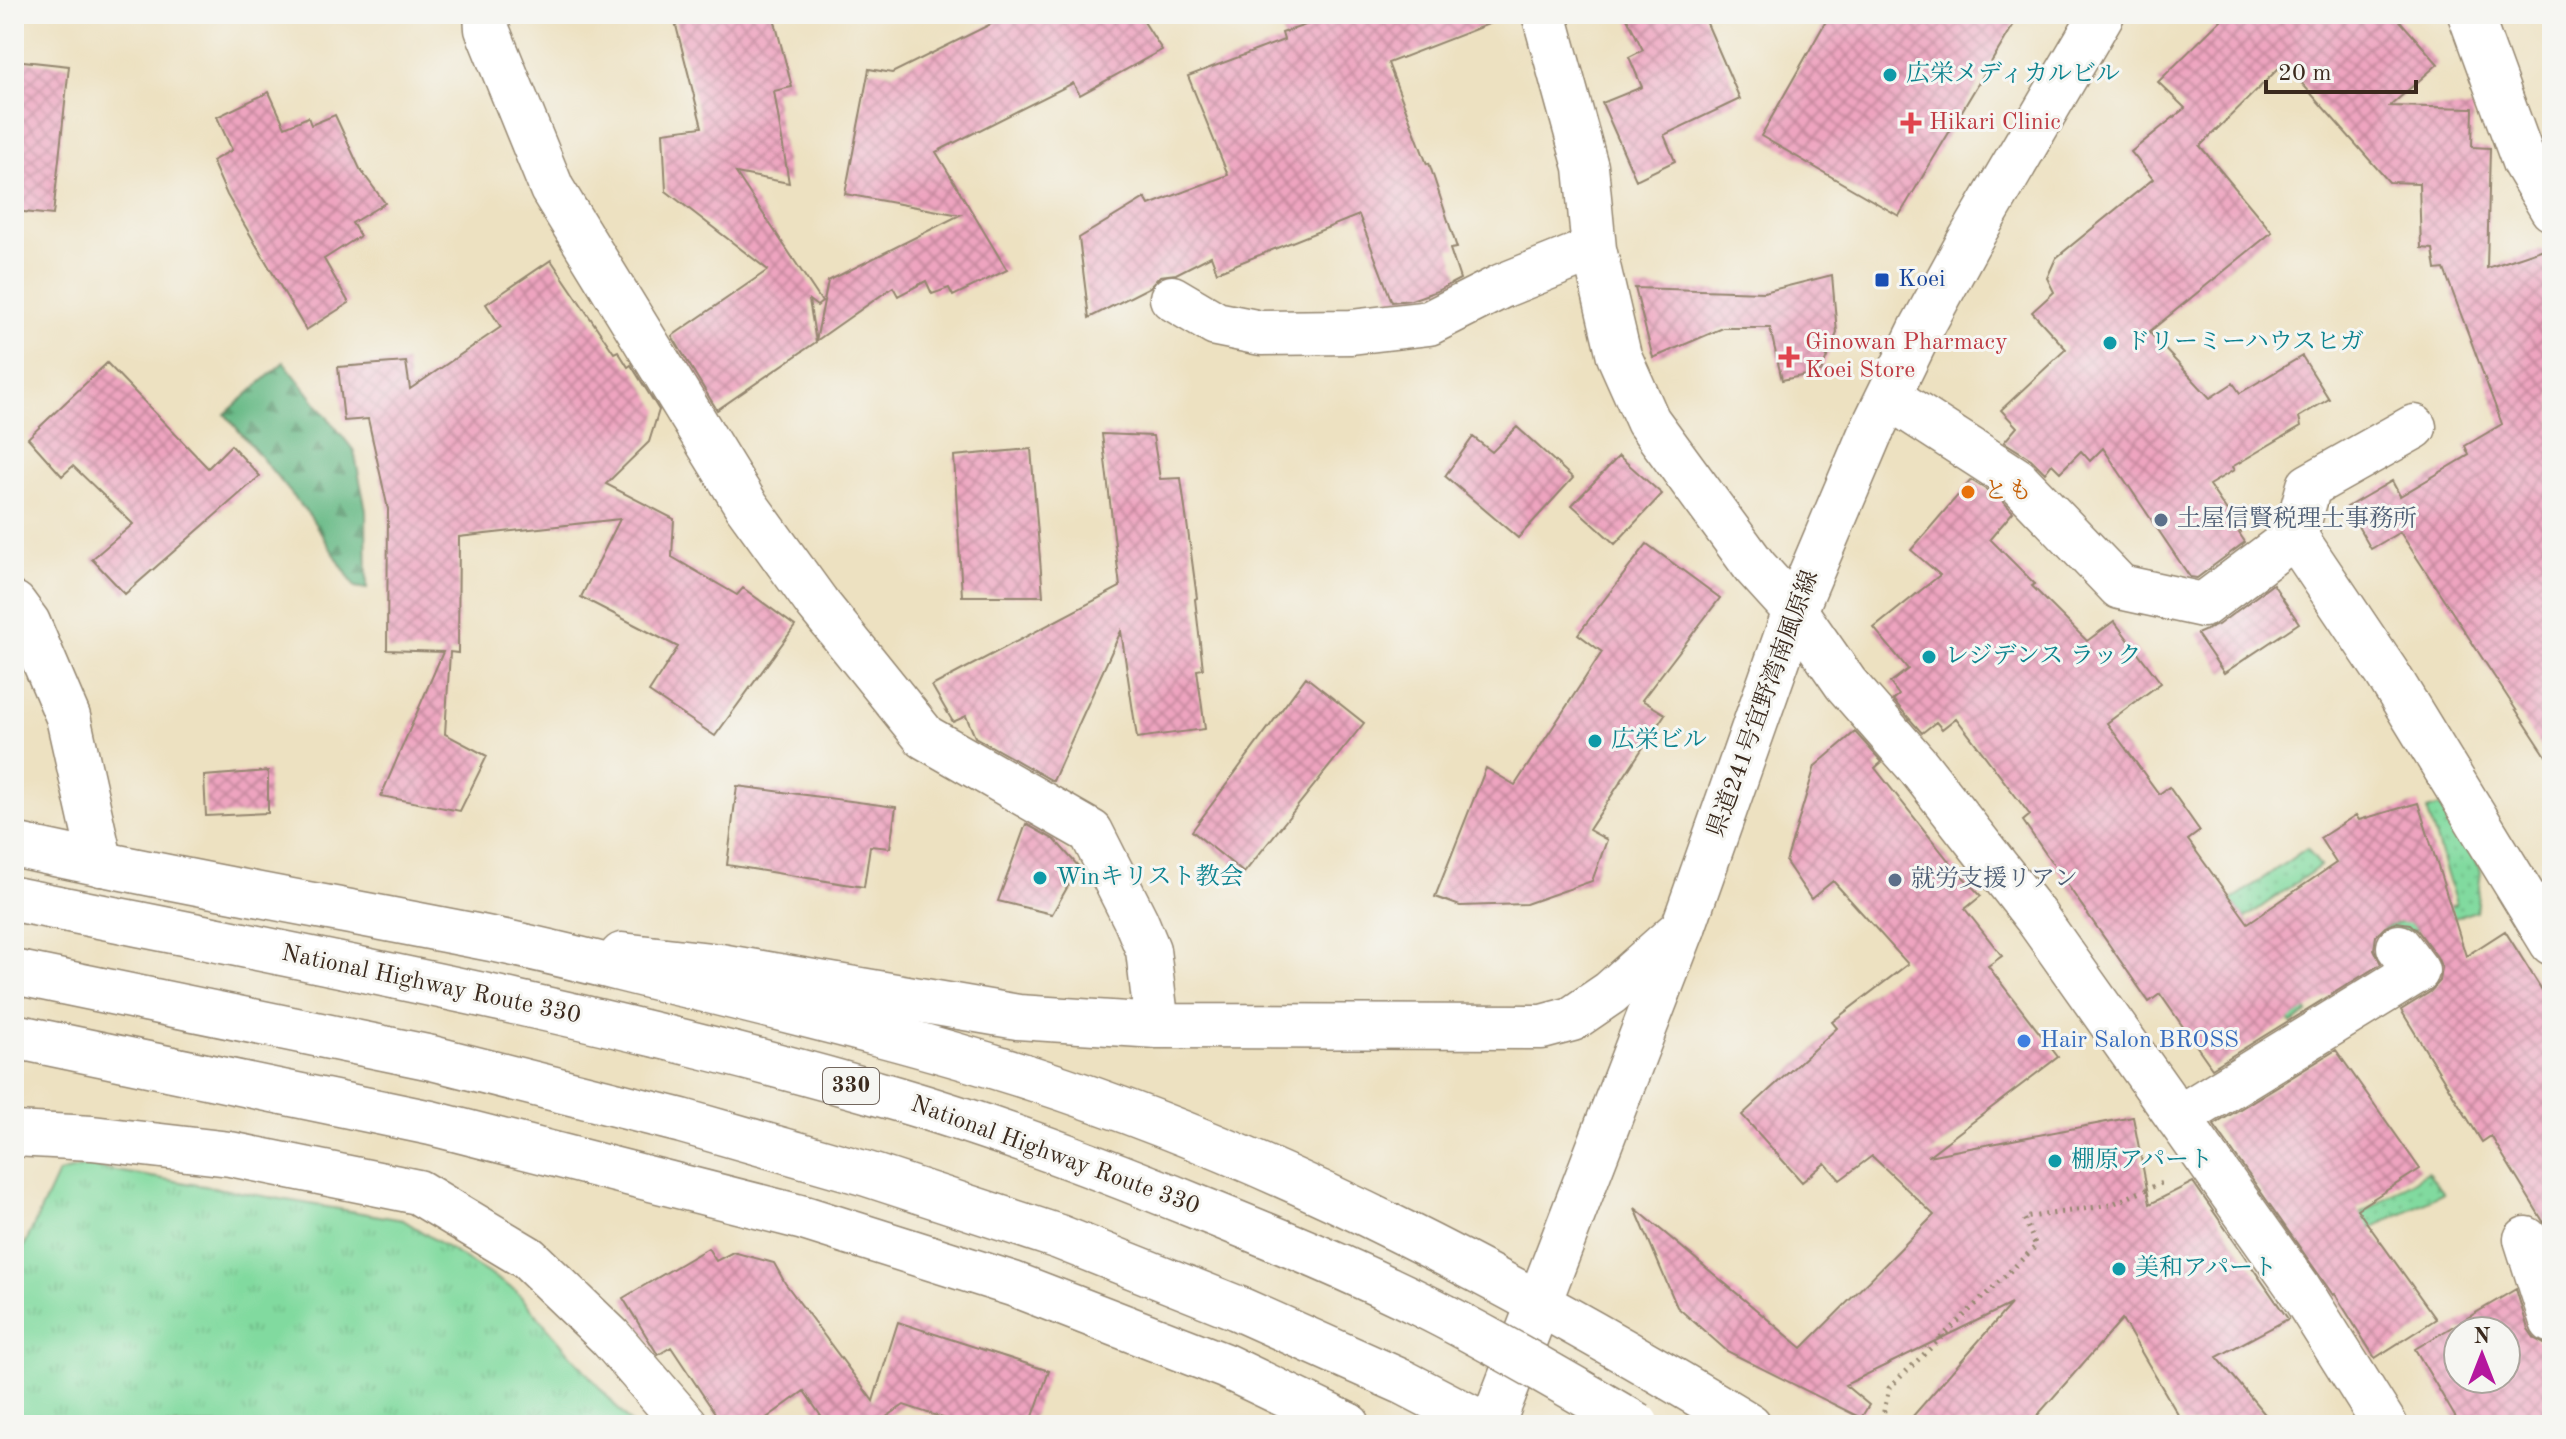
<svg xmlns="http://www.w3.org/2000/svg" width="2566" height="1439" font-family="'Old Standard TT','Noto Serif JP',serif">
<style>
.grass{fill:url(#grass-tufts);stroke:#5e825e;stroke-width:2}
.forest{fill:url(#forest-firs);stroke:#527252;stroke-width:2}
.garden{fill:url(#garden-dots);stroke:#5e825e;stroke-width:2}
.building{fill:url(#building-cross-hatch);fill-rule:evenodd}
.lines{fill:none;stroke-linecap:round;stroke-linejoin:round}
.minor-casing{stroke:#948670;stroke-width:47}
.secondary-casing{stroke:#948670;stroke-width:47}
.trunk-casing{stroke:#948670;stroke-width:47}
.path{stroke:#948670;stroke-width:5;stroke-dasharray:2 6;stroke-linecap:butt}
.minor{stroke:#fff;stroke-width:44}
.secondary{stroke:#fff;stroke-width:44}
.trunk{stroke:#fff;stroke-width:44}
.trunk-bridge-casing{stroke:#948670;stroke-width:47;stroke-linecap:butt}
.trunk-bridge{stroke:#fff;stroke-width:44}
.culture-dot{fill:#0f9aa8;stroke:#f6f6f2;stroke-width:3}
.health-dot{fill:#e0444e;stroke:#f6f6f2;stroke-width:3}
.transit-dot{fill:#1a4fb4;stroke:#f6f6f2;stroke-width:3}
.food-dot{fill:#e8710a;stroke:#f6f6f2;stroke-width:3}
.service-dot{fill:#5c6f8a;stroke:#f6f6f2;stroke-width:3}
.shop-dot{fill:#3f7fe0;stroke:#f6f6f2;stroke-width:3}
.labels{text-anchor:middle;dominant-baseline:central;stroke-width:6;stroke-linejoin:round;paint-order:stroke}
.shield{fill:#f6f6f2;stroke:#73675e;stroke-width:2}
.shield-label{font-size:22px;font-weight:bold;fill:#3b2a1e}
.culture-label{font-size:24px;fill:#0d838f;stroke:#f6f6f2;text-anchor:start}
.health-label{font-size:24px;fill:#be3a42;stroke:#f6f6f2;text-anchor:start}
.transit-label{font-size:24px;fill:#164399;stroke:#f6f6f2;text-anchor:start}
.food-label{font-size:24px;fill:#c56008;stroke:#f6f6f2;text-anchor:start}
.service-label{font-size:24px;fill:#4e5e75;stroke:#f6f6f2;text-anchor:start}
.street-label{font-size:24px;fill:#3b2a1e;stroke:#f6f6f2}
.shop-label{font-size:24px;fill:#366cbe;stroke:#f6f6f2;text-anchor:start}
</style>
<defs>
<pattern id="grass-tufts" width="24" height="20" patternUnits="userSpaceOnUse" patternTransform="scale(2)"><rect width="24" height="20" fill="#81da9f"/><path d="M3 7l-1-3M5 7V3M7 7l1-3M15 17l-1-3M17 17v-4M19 17l1-3" fill="none" stroke="#70bb88"/></pattern>
<pattern id="forest-firs" width="22" height="20" patternUnits="userSpaceOnUse" patternTransform="scale(2)"><rect width="22" height="20" fill="#68ba86"/><path d="M5 1l3.5 6h-7zM16 11l3.5 6h-7z" fill="#57976d"/></pattern>
<pattern id="garden-dots" width="8" height="8" patternUnits="userSpaceOnUse" patternTransform="scale(2)"><rect width="8" height="8" fill="#81da9f"/><path d="M2 2h.1M6 6h.1" fill="none" stroke="#70bb88" stroke-width="1.8" stroke-linecap="round"/></pattern>
<pattern id="building-cross-hatch" width="8" height="8" patternUnits="userSpaceOnUse" patternTransform="scale(2)"><rect width="8" height="8" fill="#eea4c0"/><path d="M0 0l8 8M0 8l8-8" fill="none" stroke="#c2869b"/></pattern>
</defs>
<rect width="100%" height="100%" fill="#f6f6f2"/>
<filter id="ink" filterUnits="userSpaceOnUse"><feTurbulence type="fractalNoise" baseFrequency=".0125" numOctaves="2"/><feDisplacementMap in="SourceGraphic" scale="16" xChannelSelector="R" yChannelSelector="G"/><feConvolveMatrix kernelMatrix="1 2 1 2 8 2 1 2 1" color-interpolation-filters="sRGB"/></filter>
<filter id="wash" filterUnits="userSpaceOnUse"><feTurbulence type="fractalNoise" baseFrequency=".006" numOctaves="4" result="noise"/><feDisplacementMap in="SourceGraphic" scale="32" xChannelSelector="R" yChannelSelector="G"/><feGaussianBlur stdDeviation="1.8" result="paint"/><feColorMatrix in="noise" values="0 0 0 0 0 0 0 0 0 0 0 0 0 0 0 0 0 1.4 0 .05"/><feComposite in="paint" operator="in"/></filter>
<g filter="url(#wash)">
<rect width="100%" height="100%" fill="#ede1c1"/>
<path class="grass" d="M87,1166L403,1220L516,1291L632,1425H14V1268L58,1173Z"/>
<path class="forest" d="M284,362L354,451L366,510L367,589L355,587L310,516L225,414Z"/>
<path class="garden" d="M2440,806L2481,871L2476,911L2388,939L2384,928L2456,904L2427,810Z
M2307,848L2320,866L2244,919L2308,1012L2292,1024L2213,913Z
M2427,1172L2444,1193L2359,1234L2350,1221Z"/>
<g id="blocks">
<path class="building" d="M673,14H773L792,87L774,91L789,183L736,173L822,302L817,306L809,300L816,342L717,410L672,336L768,270L666,191L663,132L702,127Z
M1011,14H1139L1162,50L1080,95L1073,83L936,152L1007,270L953,296L949,288L932,294L926,281L898,296L893,287L816,341L828,281L960,215L845,194L869,69L892,73Z
M1338,14H1506L1507,17L1388,63L1427,164L1429,163L1457,248L1450,249L1460,279L1437,291L1411,300L1392,302L1359,215L1217,272L1211,256L1176,274L1160,276L1150,287L1089,318L1079,238L1145,198L1149,205L1228,175L1188,76L1284,40L1282,33Z
M1625,14H1703L1740,99L1664,135L1675,161L1636,180L1602,103L1642,87L1629,57L1643,50Z
M1830,14H2020L1899,216L1761,136Z
M2227,14H2394L2438,64L2390,106L2473,108L2472,147L2490,148L2487,268L2544,249L2552,271V765L2400,532L2371,549L2347,507L2392,481L2400,496L2469,455L2465,446L2502,424L2444,269L2436,270L2433,249L2421,248L2419,183L2389,182L2284,63L2200,146L2272,232L2149,332L2210,398L2233,383L2240,393L2302,356L2329,399L2299,417L2301,426L2232,467L2234,470L2209,485L2241,532L2239,533L2245,542L2197,578L2190,577L2103,448L2090,461L2081,451L2060,472L2052,464L2045,473L2031,459L2004,442L2017,427L2001,410L2066,349L2032,312L2054,292L2047,278L2056,258L2153,179L2131,152L2185,108L2158,82Z
M14,60L69,66L53,215L14,211Z
M269,92L285,127L308,117L311,125L335,115L360,169L385,203L352,223L360,236L324,259L349,303L306,330L227,195L212,161L232,150L217,117Z
M551,260L614,353L618,351L628,367L631,365L659,410L649,442L606,484L674,519L672,557L737,595L743,588L795,626L715,736L649,692L678,647L581,597L620,519L459,537L458,653L450,652L445,734L487,756L460,811L381,796L443,652L387,650L388,509L368,419L344,421L338,367L406,362L410,389L501,327L486,304Z
M1832,275L1837,333L1821,372L1782,380L1770,328H1723L1653,358L1635,288L1764,292Z
M107,363L208,468L231,445L260,476L125,594L92,559L133,524L73,466L62,476L28,438Z
M1517,427L1573,478L1518,538L1445,476L1473,437L1492,452Z
M1102,434L1153,436L1160,479L1181,478L1197,598L1195,599L1203,669L1197,670L1205,729L1137,738L1121,631L1053,781L975,737L966,716L953,722L932,686L1120,587Z
M1031,449L1043,596H962L954,456Z
M1619,456L1662,494L1615,544L1572,505Z
M1971,480L2001,499L2013,512L1990,539L2035,584L2032,586L2087,641L2114,621L2161,683L2107,723L2159,794L2169,787L2200,831L2188,840L2248,923L2336,863L2320,838L2356,815L2359,820L2418,803L2466,956L2505,931L2552,1006V1236L2491,1136L2482,1142L2401,1010L2430,992L2440,981L2442,968L2437,957L2418,931L2410,924L2397,922L2385,927L2376,936L2374,949L2381,964L2212,1068L2160,994L2149,1002L2023,821L2030,815L1956,718L1942,729L1936,722L1922,733L1893,700L1899,695L1890,683L1908,669L1874,628L1940,575L1911,550Z
M1647,544L1720,598L1642,700L1665,714L1589,830L1607,840L1592,881L1526,904L1460,906L1435,897L1486,768L1515,785L1602,652L1578,634Z
M2273,584L2299,623L2224,673L2197,634L2218,625Z
M1306,677L1364,723L1244,873L1192,831Z
M1855,732L1882,762L1875,768L1952,865L1981,896L1965,909L2002,956L1988,966L2058,1057L1928,1156L2133,1117L2150,1204L2193,1182L2288,1319L2217,1357L2274,1425H2184L2122,1319L2029,1425H1905L2011,1304L1845,1385L1869,1405L1861,1418L1727,1351L1677,1307L1635,1208L1802,1348L1934,1215L1872,1156L1840,1180L1825,1163L1802,1182L1742,1115L1837,1028L1832,1022L1908,964L1833,881L1811,899L1786,862L1815,766Z
M268,771V813L206,816L204,776Z
M737,786L896,807L890,848L870,846L864,887L727,865Z
M1026,824L1055,840L1079,867L1052,914L998,901Z
M2336,1050L2420,1169L2357,1209L2436,1319L2375,1358L2335,1294L2333,1295L2214,1125Z
M708,1248L716,1261L733,1252L774,1263L785,1283L873,1401L898,1322L1049,1371L1030,1425H964L904,1405L885,1418L891,1425H827L804,1391L757,1425H723L671,1347L658,1355L623,1298Z
M2516,1289L2528,1329L2535,1339L2546,1345H2552V1425H2460L2415,1349ZM2458,1331H2506V1379H2458Z"/>
</g>
</g>
<g filter="url(#ink)">
<use href="#blocks" fill-opacity="0" stroke="#948670" stroke-width="2"/>
<g class="lines">
<defs>
<path id="minor" d="M486,14L487,29L552,189L746,505L817,603L925,737L1091,832L1136,921L1148,950L1157,1026
M1544,14L1586,167L1594,249L1619,356L1648,421L1755,567L1795,611L1846,684L1917,765L2036,917L2298,1287L2385,1425
M2470,14L2524,162L2552,209
M1172,298L1216,324L1261,333L1351,332L1429,323L1502,286L1594,249
M1889,397L2017,480L2120,587L2203,605L2295,536L2387,673L2552,943
M2295,536L2309,486L2414,427
M14,604L28,623L68,717L101,864
M622,955L720,966L1018,1017L1157,1026L1542,1027L1572,1019L1610,993L1683,928
M2178,1118L2417,971L2399,947
M14,1134L92,1138L230,1154L418,1192L528,1258L610,1337L686,1425
M2526,1239L2552,1321"/>
<path id="secondary" d="M1492,1425L1683,928L1795,611L1869,436L1921,329L1968,243L2102,14"/>
<path id="trunk" d="M14,845C174,881 335,908 496,940C559,953 622,970 685,985C802,1014 919,1042 1034,1079C1286,1161 1523,1288 1749,1425
M14,972L432,1058L682,1121L867,1174L1059,1237L1237,1308L1405,1383L1486,1425
M14,1036L431,1123L804,1218L1013,1284L1225,1366L1348,1425"/>
</defs>
<use href="#minor" class="minor-casing"/>
<use href="#secondary" class="secondary-casing"/>
<use href="#trunk" class="trunk-casing"/>
<path class="path" d="M1876,1425L1882,1420L1889,1388L2036,1246L2024,1218L2110,1205L2164,1182"/>
<use href="#minor" class="minor"/>
<use href="#secondary" class="secondary"/>
<use href="#trunk" class="trunk"/>
<defs>
<path id="trunk-bridge" d="M14,899C310,959 607,1014 897,1099C999,1129 1099,1167 1197,1207C1277,1239 1357,1272 1434,1311C1503,1346 1570,1386 1637,1425"/>
</defs>
<use href="#trunk-bridge" class="trunk-bridge-casing"/>
<use href="#trunk-bridge" class="trunk-bridge"/>
</g>
</g>
<g class="culture-dot">
<circle cx="1890" cy="75" r="8"/>
<circle cx="2110" cy="343" r="8"/>
<circle cx="1929" cy="657" r="8"/>
<circle cx="1595" cy="741" r="8"/>
<circle cx="1040" cy="878" r="8"/>
<circle cx="2055" cy="1161" r="8"/>
<circle cx="2119" cy="1269" r="8"/>
</g>
<g class="health-dot">
<path d="M1907 111h8v8h8v8h-8v8h-8v-8h-8v-8h8z"/>
<path d="M1785 345h8v8h8v8h-8v8h-8v-8h-8v-8h8z"/>
</g>
<rect class="transit-dot" x="1874" y="272" width="16" height="16" rx="4"/>
<circle class="food-dot" cx="1968" cy="492" r="8"/>
<g class="service-dot">
<circle cx="2161" cy="520" r="8"/>
<circle cx="1895" cy="880" r="8"/>
</g>
<circle class="shop-dot" cx="2024" cy="1041" r="8"/>
<g class="labels">
<rect class="shield" x="823" y="1068" width="56" height="36" rx="6"/>
<g class="shield-label">
<text x="851" y="1086">330</text>
</g>
<g class="culture-label">
<text x="1906" y="75">広栄メディカルビル</text>
<text x="2126" y="343">ドリーミーハウスヒガ</text>
<text x="1945" y="657">レジデンス ラック</text>
<text x="1611" y="741">広栄ビル</text>
<text x="1056" y="878">Winキリスト教会</text>
<text x="2071" y="1161">棚原アパート</text>
<text x="2135" y="1269">美和アパート</text>
</g>
<g class="health-label">
<text x="1929" y="123">Hikari Clinic</text>
<text x="1805" y="343">Ginowan Pharmacy<tspan x="1805" dy="28">Koei Store</tspan></text>
</g>
<g class="transit-label">
<text x="1898" y="280">Koei</text>
</g>
<g class="food-label">
<text x="1984" y="492">とも</text>
</g>
<g class="service-label">
<text x="2177" y="520">土屋信賢税理士事務所</text>
<text x="1911" y="880">就労支援リアン</text>
</g>
<g class="street-label">
<text transform="translate(1764 704) rotate(-70)">県道241号宜野湾南風原線</text>
<text transform="translate(431 985) rotate(12)">National Highway Route 330</text>
<text transform="translate(1055 1156) rotate(20)">National Highway Route 330</text>
</g>
<g class="shop-label">
<text x="2040" y="1041">Hair Salon BROSS</text>
</g>
</g>
<rect width="2566" height="1439" fill="none" stroke="#f6f6f2" stroke-width="48"/>
<g transform="translate(2482 1355)"><circle r="38" fill="#f6f6f2" stroke="#aba49d" stroke-width="2"/>
<path d="M0-6L14 30L0 20L-14 30Z" fill="#b5179e"/>
<text y="-12" font-size="22" font-weight="bold" text-anchor="middle" fill="#3b2a1e">N</text>
</g>
<path d="M2266 80v12h150v-12" fill="none" stroke="#3b2a1e" stroke-width="4"/>
<text x="2278" y="80" font-size="24" fill="#3b2a1e" stroke="#f6f6f2" stroke-width="6" paint-order="stroke">20 m</text>
</svg>
